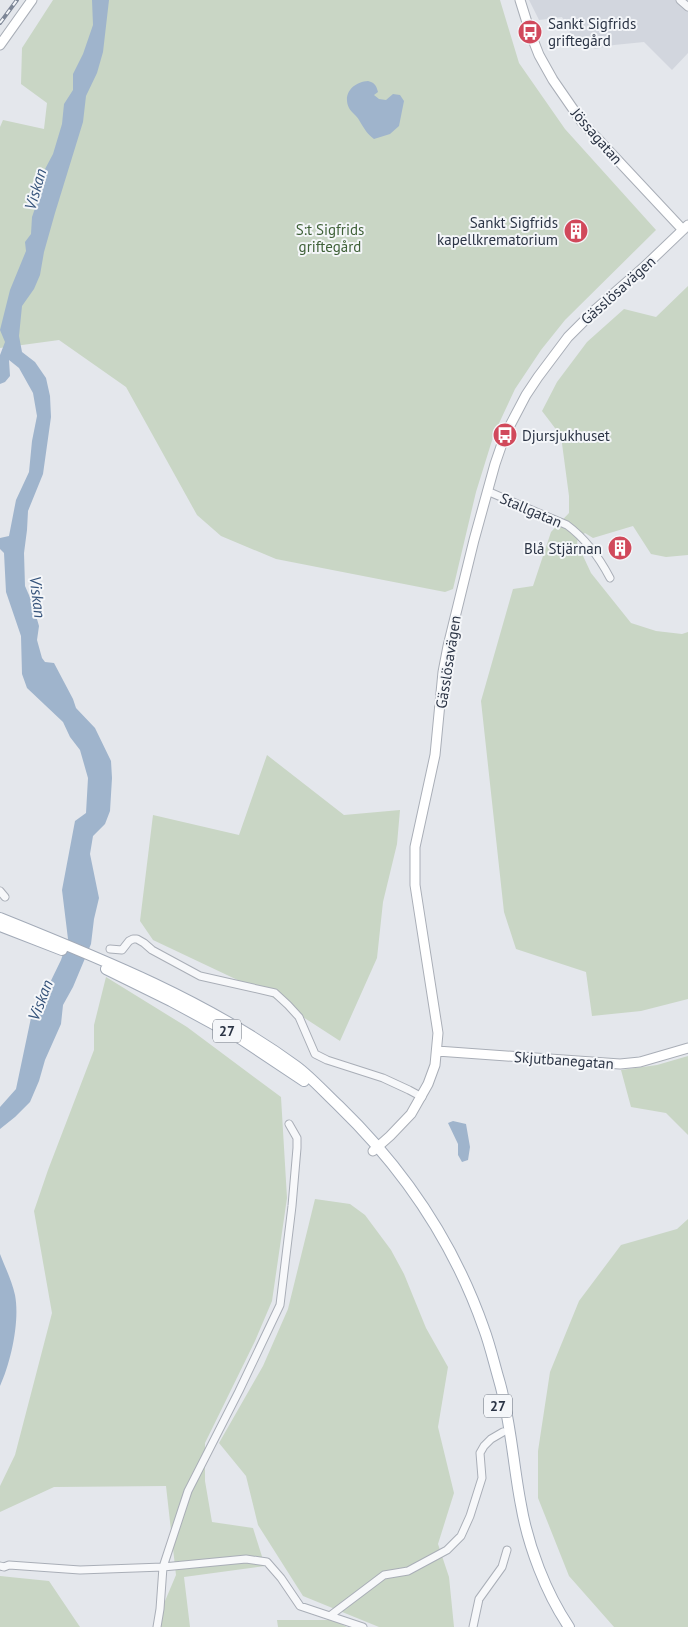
<svg xmlns="http://www.w3.org/2000/svg" width="688" height="1627" font-family="'PT Sans',sans-serif">
<style>
.built{fill:#d2d6de}
.green{fill:#c9d6c5}
.water{fill:#9fb4cc}
.lines{fill:none;stroke-linecap:round;stroke-linejoin:round}
.street-casing{stroke:#a9aeb7;stroke-width:9}
.secondary-casing{stroke:#a9aeb7;stroke-width:11}
.primary-casing{stroke:#a3abb8;stroke-width:12}
.street{stroke:#f7f8fa;stroke-width:7}
.secondary{stroke:#fff;stroke-width:9}
.primary{stroke:#fff;stroke-width:10}
.rail-casing{stroke:#7d8696;stroke-width:4}
.rail{stroke:#f4f6f9;stroke-width:2;stroke-dasharray:5.5;stroke-linecap:butt}
.labels{text-anchor:middle;dominant-baseline:central;stroke-width:4;stroke-linejoin:round;paint-order:stroke}
.shield{fill:#f4f6f9;stroke:#676e7b;stroke-width:1}
.shield-label{font-size:14px;font-weight:bold;fill:#2b3445}
.poi-label{font-size:15px;fill:#2b3445;stroke:#f4f6f9;text-anchor:start}
.street-label{font-size:15px;fill:#2b3445;stroke:#f4f6f9}
.park-label{font-size:15px;fill:#3f6138;stroke:#f4f6f9}
.water-label{font-size:16px;font-style:italic;fill:#34527a;stroke:#f4f6f9}
</style>
<rect width="100%" height="100%" fill="#e4e7ec"/>
<path class="built" d="M529,0H688V53L672,70L644,42L614,45L595,49L572,36L562,17L539,20Z"/>
<path class="green" d="M53,0H500L519,63L565,129L656,230L565,320L541,350L515,389L494,434L476,492L453,589L445,592L276,559L221,536L197,515L126,387L59,340L0,348V127L3,120L44,129L47,103L21,84L22,48Z
M688,286V555L666,557L651,554L633,526L593,538L585,533L578,538L577,543L591,573L631,623L656,631L682,634L688,632V999L641,1011L592,1016L586,972L516,949L504,912L481,701L513,589L533,586L551,532L569,513V496L561,436L542,411L557,382L587,342L624,309L656,317Z
M267,755L344,815L400,810L397,844L383,902L377,958L340,1041L269,995L153,940L140,921L153,815L239,835Z
M106,977L187,1027L281,1097L287,1198L272,1301L255,1341L205,1443V1481L212,1522L253,1528L265,1566L184,1577L190,1627H154L176,1575L166,1486L54,1487L0,1512V1486L15,1455L52,1313L34,1211L48,1170L94,1050V1025Z
M688,1056V1135L666,1113L631,1107L621,1070L657,1065Z
M315,1199L350,1204L365,1215L391,1250L404,1274L426,1328L448,1367L438,1427L454,1493L438,1544L449,1577L454,1627H379L303,1596L258,1525L246,1476L219,1443L263,1366L288,1309Z
M688,1219V1627H614L569,1576L538,1498V1451L550,1372L579,1301L621,1245L677,1229Z
M0,1576L49,1581L80,1627H0Z
M277,1620H333L347,1627H278Z"/>
<path class="water" d="M92,0H109L103,52L97,73L86,96L83,122L55,213L44,252L40,275L34,289L22,306L19,336L22,352L35,362L46,378L50,396L51,417L43,474L28,511L27,530L24,553L25,586L32,602L39,626L37,640L42,658L45,662L54,663L73,699L76,708L95,728L111,761L112,778L110,811L105,824L93,836L90,854L99,898L94,919L91,944L73,987L63,1005L61,1024L45,1060L39,1081L30,1102L15,1117L0,1129V1107L16,1089L32,1013L44,995L61,960L68,939L62,890L75,821L86,813L88,778L80,750L70,737L63,722L27,688L22,674L21,636L6,592L4,553L0,549V538L9,536L16,500L29,472L32,441L37,416L33,393L19,368L9,360L10,376L5,382L0,384V355L5,342L0,330L10,290L26,251L25,242L31,234L32,217L40,194L44,171L53,154L62,124L64,104L73,90V74L83,54L93,25Z
M368,81C375,83 376,85 378,92L374,95L379,99L386,100L393,94L400,95L404,101L399,126L390,134L374,139C367,134 364,128 359,120C357,116 351,112 349,108C342,93 354,82 368,81Z
M453,1121L466,1124L470,1147L468,1160L462,1162L458,1155V1144L448,1123Z
M0,1254C5,1267 12,1281 15,1295C20,1321 11,1362 0,1386Z"/>
<g class="lines">
<defs>
<path id="street" d="M680,0L688,7
M487,491L567,525C586,539 599,557 610,578
M0,891L5,897
M110,949L122,950L129,941L133,939H137L144,943L152,950L200,976L275,993L288,1005L299,1017L315,1054L327,1060L383,1078L409,1090L422,1097
M0,1566L4,1567L9,1565L80,1570L163,1567L246,1559L267,1562L281,1578L300,1606L363,1627
M331,1615L384,1575L408,1571L447,1550L461,1536L470,1516L482,1478L480,1453L484,1446L491,1439L503,1432
M157,1627L160,1609L163,1567L188,1491L239,1391L280,1305L292,1206L297,1148V1138L289,1124
M473,1627L479,1599L502,1567L507,1550"/>
<path id="secondary" d="M520,0L530,32L539,55L553,80L582,122L683,230
M0,45L32,0
M437,1051L620,1064L640,1062L688,1048
M373,1151L390,1136L411,1114L428,1084L435,1065L438,1033L415,885V847L435,755L443,672L448,646L474,540L495,464L505,435L526,395L538,377L568,337L595,310L643,268L688,225"/>
<path id="primary" d="M0,918C102,959 207,1001 296,1066C311,1077 325,1093 339,1106C404,1169 454,1243 484,1329C490,1345 494,1363 499,1380C511,1421 513,1464 521,1505C528,1546 546,1593 569,1627
M0,926L62,950
M106,969L171,1001L241,1039L304,1081"/>
</defs>
<use href="#street" class="street-casing"/>
<use href="#secondary" class="secondary-casing"/>
<use href="#primary" class="primary-casing"/>
<use href="#street" class="street"/>
<use href="#secondary" class="secondary"/>
<use href="#primary" class="primary"/>
<defs>
<path id="rail" d="M0,23L17,0"/>
</defs>
<use href="#rail" class="rail-casing"/>
<use href="#rail" class="rail"/>
</g>
<defs>
<symbol id="bus-disc" viewBox="-11 -11 22 22"><circle r="9.5" fill="#d1495b" stroke="#f4f6f9"/><path d="M-5-6H5V4H4V6H2V4H-2V6H-4V4H-5ZM-3.5-4V0h7V-4ZM-3.5 1.2v1.5H-2V1.2ZM2 1.2v1.5H3.5V1.2Z" fill="#fff"/></symbol>
<symbol id="building-disc" viewBox="-11 -11 22 22"><circle r="9.5" fill="#d1495b" stroke="#f4f6f9"/><path d="M-4-6H4V6H1V3H-1V6H-4ZM-2.5-4.3h1.7v1.8h-1.7ZM.8-4.3h1.7v1.8H.8ZM-2.5-1h1.7V.8h-1.7ZM.8-1h1.7V.8H.8Z" fill="#fff"/></symbol>
</defs>
<g fill-rule="evenodd">
<use href="#bus-disc" x="516" y="18" width="28" height="28"/>
<use href="#building-disc" x="562" y="217" width="28" height="28"/>
<use href="#bus-disc" x="491" y="421" width="28" height="28"/>
<use href="#building-disc" x="606" y="534" width="28" height="28"/>
</g>
<g class="labels">
<g class="shield">
<rect x="213" y="1019.5" width="28" height="23" rx="4"/>
<rect x="484" y="1394.5" width="28" height="23" rx="4"/>
</g>
<g class="shield-label">
<text x="227" y="1031">27</text>
<text x="498" y="1406">27</text>
</g>
<g class="poi-label">
<text x="548" y="23">Sankt Sigfrids<tspan x="548" dy="17">griftegård</tspan></text>
<text x="558" y="222" text-anchor="end">Sankt Sigfrids<tspan x="558" dy="17">kapellkrematorium</tspan></text>
<text x="522" y="435">Djursjukhuset</text>
<text x="602" y="548" text-anchor="end">Blå Stjärnan</text>
</g>
<g class="street-label">
<text transform="translate(597 136) rotate(49)">Jössagatan</text>
<text transform="translate(618 290) rotate(-42)">Gässlösavägen</text>
<text transform="translate(531 510) rotate(23)">Stallgatan</text>
<text transform="translate(448 662) rotate(-81)">Gässlösavägen</text>
<text transform="translate(564 1060) rotate(4)">Skjutbanegatan</text>
</g>
<g class="park-label">
<text x="330" y="229">S:t Sigfrids<tspan x="330" dy="17">griftegård</tspan></text>
</g>
<g class="water-label">
<text transform="translate(35 189) rotate(-74)">Viskan</text>
<text transform="translate(38 597) rotate(83)">Viskan</text>
<text transform="translate(40 1000) rotate(-69)">Viskan</text>
</g>
</g>
</svg>
